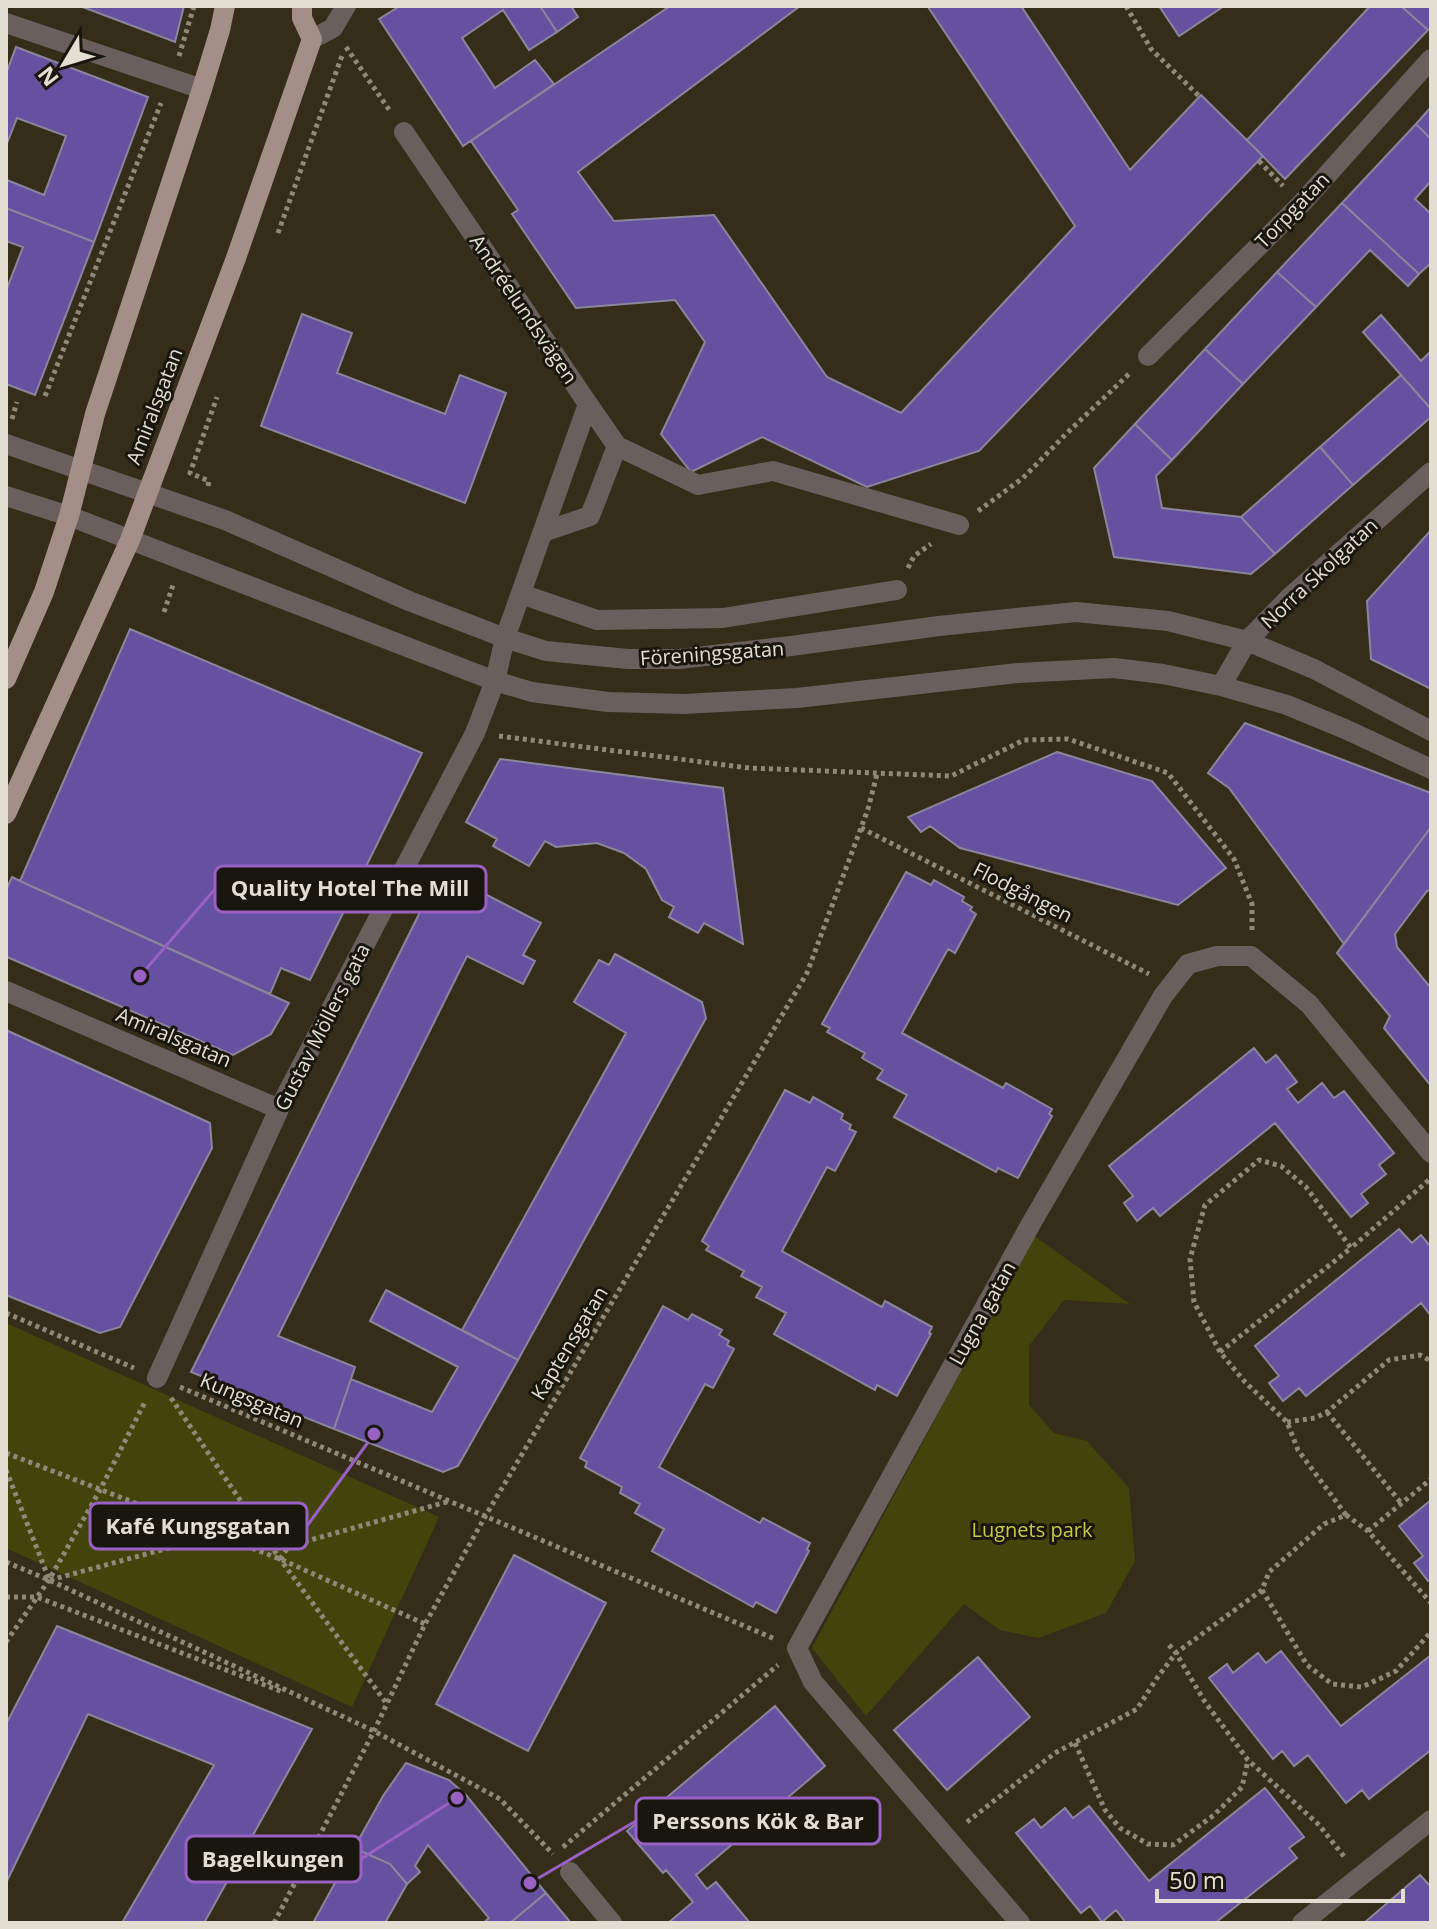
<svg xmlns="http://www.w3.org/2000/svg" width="1437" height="1929" font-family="'Open Sans',sans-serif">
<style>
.green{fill:#43440b}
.building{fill:#6651a0;stroke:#8a869c;stroke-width:2}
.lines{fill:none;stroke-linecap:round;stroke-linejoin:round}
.path{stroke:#8f8979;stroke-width:5;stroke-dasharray:4 4;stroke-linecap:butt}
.minor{stroke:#6a5f5c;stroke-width:20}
.major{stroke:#a48f88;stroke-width:20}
.labels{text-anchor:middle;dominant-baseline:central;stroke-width:6;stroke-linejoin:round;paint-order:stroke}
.street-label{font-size:20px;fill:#e3ded2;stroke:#19160e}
.park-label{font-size:20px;fill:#c6ca43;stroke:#19160e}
.leader{fill:none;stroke:#9a61c5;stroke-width:3}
.callout-dot{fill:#9a61c5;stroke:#19160e;stroke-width:3}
.callout{fill:#19160e;stroke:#9a61c5;stroke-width:3}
.callout-label{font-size:22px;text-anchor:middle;font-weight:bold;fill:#e3ded2}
</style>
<rect width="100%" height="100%" fill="#352d1a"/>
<path class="green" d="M1034,1236L1130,1304L1064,1300L1029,1346V1405L1054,1433L1087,1441L1129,1488L1135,1561L1106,1613L1038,1638L1000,1630L964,1604L866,1716L812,1648Z
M6,1323L439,1517L352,1707L6,1548Z"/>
<path class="building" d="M80,6H184L175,42Z
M400,6H540L557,32L529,50L503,10L462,38L495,88L535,60L554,84L463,146L379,19Z
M540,6H571L578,17L557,32Z
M670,6H800L578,172L614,221L714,215L827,377L901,413L1075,226L928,7L1021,6L1130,170L1201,95L1263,156L979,451L867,487L762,437L691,472L661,434L705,342L675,300L576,308L512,214L518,210L471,141Z
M1159,6H1224L1179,36Z
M1370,6H1401L1428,30L1285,179L1247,140Z
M1401,6H1431V28L1428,30Z
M16,47L148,97L94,242L6,208L7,180L44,195L66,136L17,118L6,146V74Z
M1431,107V139L1416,124Z
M1416,124L1431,139V181L1415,199L1431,214V263L1419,274L1342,203Z
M1342,203L1419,274L1408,286L1370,250L1316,307L1277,272Z
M6,208L94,242L35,395L6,384V291L23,247L6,241Z
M1277,272L1316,307L1243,384L1205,349Z
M302,314L352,333L337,373L445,414L460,375L506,393L465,503L261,426Z
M1381,315L1421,361L1431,351V409L1363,332Z
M1205,349L1243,384L1172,460L1135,424Z
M1401,375L1431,409V417L1353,485L1320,447Z
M1135,424L1172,460L1156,476L1162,508L1241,517L1275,554L1251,574L1114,557L1094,468Z
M1320,447L1353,485L1275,554L1241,517Z
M1431,530V689L1371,659L1367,601Z
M130,629L422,753L310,980L281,968L270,994L20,881Z
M1245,723L1431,793V827L1344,944L1229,788L1208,773Z
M1057,752L1152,781L1226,868L1178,905L960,848L930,826L921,832L908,817Z
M500,759L723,788L743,944L704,923L698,933L669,917L674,907L662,900L646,869L624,853L597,843L556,847L545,841L529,866L493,846L497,839L466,822Z
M1431,827V890L1427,891L1395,934L1397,947L1431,988V1086L1384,1028L1390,1016L1337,953Z
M906,872L931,885L934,880L964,897L962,901L972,907L970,910L976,914L955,953L948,949L902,1033L1003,1088L1006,1083L1052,1109L1049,1114L1052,1116L1018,1178L998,1168L996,1172L894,1117L907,1095L877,1079L883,1070L862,1058L865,1053L827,1032L830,1028L822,1024Z
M12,877L20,881L289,1003L271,1034L233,1055L7,957L6,890Z
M454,878L541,923L523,955L535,961L523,984L467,956L278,1336L355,1367L334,1429L191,1372L435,882Z
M615,954L702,1002L706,1018L518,1360L462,1330L626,1033L574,1002L599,960L609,965Z
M6,1030L210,1123L212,1148L120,1327L100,1333L6,1295Z
M1254,1048L1266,1063L1276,1055L1297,1082L1287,1089L1298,1103L1322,1083L1334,1098L1344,1091L1394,1153L1379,1165L1386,1174L1361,1194L1368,1203L1351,1217L1275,1123L1160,1216L1153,1208L1137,1221L1124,1203L1133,1196L1109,1166Z
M785,1090L810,1103L813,1097L843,1114L841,1119L851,1125L849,1129L856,1132L835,1171L827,1167L782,1251L882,1307L885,1301L932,1327L929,1333L931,1334L897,1396L877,1385L875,1390L774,1334L786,1313L756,1297L762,1287L741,1276L744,1271L706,1250L709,1246L702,1241Z
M1399,1229L1412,1243L1421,1235L1431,1247V1316L1421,1303L1306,1396L1299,1388L1283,1401L1269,1383L1279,1376L1255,1346Z
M386,1290L518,1360L458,1466L443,1472L334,1429L351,1379L432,1412L458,1367L370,1321Z
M663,1306L688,1320L692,1314L722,1330L719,1335L729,1341L727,1345L734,1349L713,1388L705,1384L659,1467L760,1523L763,1518L810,1543L807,1549L809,1551L776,1613L756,1602L753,1607L652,1551L664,1529L635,1513L640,1504L620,1493L622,1487L585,1467L587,1462L580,1458Z
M1431,1500V1579L1428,1581L1414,1563L1423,1556L1399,1526Z
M514,1555L606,1603L528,1751L436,1704Z
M57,1626L312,1729L204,1923H122L214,1765L88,1714L6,1883V1724Z
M1281,1651L1341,1726L1431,1655V1750L1369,1799L1362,1790L1346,1803L1308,1755L1294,1766L1282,1751L1273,1759L1209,1678L1227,1664L1233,1673L1258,1653L1266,1663Z
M978,1657L1030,1717L947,1790L894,1730Z
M775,1706L825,1766L696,1875L707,1889L716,1882L750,1923H668L693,1902L666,1870L663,1873L627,1831Z
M406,1763L449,1780L466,1795L546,1893L510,1923H483L489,1918L428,1845L415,1866L420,1872L407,1884L390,1864L354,1848L383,1796Z
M1265,1788L1304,1837L1289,1848L1297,1858L1215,1923H1126L1116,1910L1102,1922L1090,1906L1081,1913L1016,1833L1034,1819L1041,1828L1065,1808L1073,1818L1089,1806L1149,1881Z
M354,1848L390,1864L407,1884L385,1923H313Z
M1420,1875L1431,1887V1923H1364Z
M546,1893L571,1923H510Z"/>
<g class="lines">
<path class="path" d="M1126,6L1151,49L1199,96
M346,47L390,111
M179,56L194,6
M1259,161L1283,186
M278,233L343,53
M45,396L161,103
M12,419L17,402
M208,486L209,481L190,473L217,397
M978,511L1023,478L1067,433L1131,372
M908,568L914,556L931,544
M164,612L174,582
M499,736L749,768L951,776L1024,740L1068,739L1168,773L1234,859L1252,904V931
M861,828L1149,974
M6,1313L134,1368
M1220,1352L1351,1248
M180,1387L775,1639
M171,1398L280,1559L387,1704
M1327,1412L1401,1503
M1287,1422L1315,1418L1327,1412L1389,1360L1420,1355L1431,1361
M6,1453L280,1559L425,1624
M6,1470L49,1579
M1346,1515L1368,1531L1431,1603
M1368,1531L1431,1479
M280,1559L289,1546L450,1501
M6,1562L49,1580L374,1731L500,1799L553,1854
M50,1580L217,1535
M1262,1590L1307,1665L1332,1684L1362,1687L1396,1671L1431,1632
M6,1597H37L283,1692
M6,1642L49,1580L100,1490L146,1400
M1169,1645L1176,1653L1205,1702L1248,1760L1319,1825L1346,1859
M1075,1743L1105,1810L1120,1828L1148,1844L1173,1845L1214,1815L1242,1787L1248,1760
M967,1822L1055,1753L1137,1709L1157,1678L1176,1653L1262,1590L1269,1572L1324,1524L1346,1515L1298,1450L1287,1422L1245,1382L1220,1352L1194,1302L1190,1259L1205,1205L1259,1160L1281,1166L1306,1187L1351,1248L1430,1179
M563,1847L778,1665
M274,1923L374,1731L425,1624L486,1515L807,973L868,809L877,774"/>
<path class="minor" d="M6,23L202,89
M312,39L333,28L346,6
M1148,356L1301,204L1431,59
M588,404L617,446L698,485L773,471L959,525
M6,444L225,520L409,601L505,638L546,651L628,659H679L791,646L939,626L1076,612L1168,621L1247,641L1314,669L1431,731
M6,496L69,516L495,681L532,692L608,702L684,704L797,698L1018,673L1114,668L1163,674L1221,686L1287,705L1345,729L1431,769
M543,532L590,516L617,446
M521,594L597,620L723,618L897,590
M1221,686L1247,641L1289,598L1431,472
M6,991L279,1109
M157,1378L279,1109L475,733L495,681L505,638L588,404L404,132
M570,1872L612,1923
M1020,1923L813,1682L797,1648L1032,1222L1163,996L1188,964L1217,956H1251L1309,1004L1431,1153
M1302,1923L1431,1820"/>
<path class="major" d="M6,679L44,592L69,516L95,414L202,89L220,30L225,6
M6,814L130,540L236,258L312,39L302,18V6"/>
</g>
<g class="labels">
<g class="street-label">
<text transform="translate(1292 210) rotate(-46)">Torpgatan</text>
<text transform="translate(524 309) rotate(56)">Andréelundsvägen</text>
<text transform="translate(154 406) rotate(-69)">Amiralsgatan</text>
<text transform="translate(1319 573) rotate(-43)">Norra Skolgatan</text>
<text transform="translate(712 653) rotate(-4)">Föreningsgatan</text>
<text transform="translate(1023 892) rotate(27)">Flodgången</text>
<text transform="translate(322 1027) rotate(-63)">Gustav Möllers gata</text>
<text transform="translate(174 1037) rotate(23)">Amiralsgatan</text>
<text transform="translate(982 1313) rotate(-61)">Lugna gatan</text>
<text transform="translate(569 1343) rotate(-59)">Kaptensgatan</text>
<text transform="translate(252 1400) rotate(23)">Kungsgatan</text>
</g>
<g class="park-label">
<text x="1032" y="1529">Lugnets park</text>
</g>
</g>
<path class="leader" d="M140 976L215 889M374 1434L307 1526M530 1883L636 1821M457 1798L361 1859"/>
<g class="callout-dot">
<circle cx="140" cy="976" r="8"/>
<circle cx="374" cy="1434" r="8"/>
<circle cx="530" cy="1883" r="8"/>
<circle cx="457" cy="1798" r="8"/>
</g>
<g class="callout">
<rect x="215" y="866" width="271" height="46" rx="8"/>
<rect x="90" y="1503" width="217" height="46" rx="8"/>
<rect x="636" y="1798" width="244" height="46" rx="8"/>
<rect x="186" y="1836" width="175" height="46" rx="8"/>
</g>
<g class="callout-label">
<text x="350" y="896">Quality Hotel The Mill</text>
<text x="198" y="1534">Kafé Kungsgatan</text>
<text x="758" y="1829">Perssons Kök &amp; Bar</text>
<text x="273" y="1867">Bagelkungen</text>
</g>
<rect width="1437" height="1929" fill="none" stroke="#e3ded2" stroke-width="16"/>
<g transform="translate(64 64) rotate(232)" stroke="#19160e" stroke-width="6" paint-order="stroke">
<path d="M0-6L14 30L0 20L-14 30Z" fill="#e3ded2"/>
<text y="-12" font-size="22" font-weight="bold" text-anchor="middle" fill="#e3ded2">N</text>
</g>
<path d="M1157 1889v12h246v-12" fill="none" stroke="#e3ded2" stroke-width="4"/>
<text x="1169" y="1889" font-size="24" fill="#e3ded2" stroke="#19160e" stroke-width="6" paint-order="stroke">50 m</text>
</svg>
